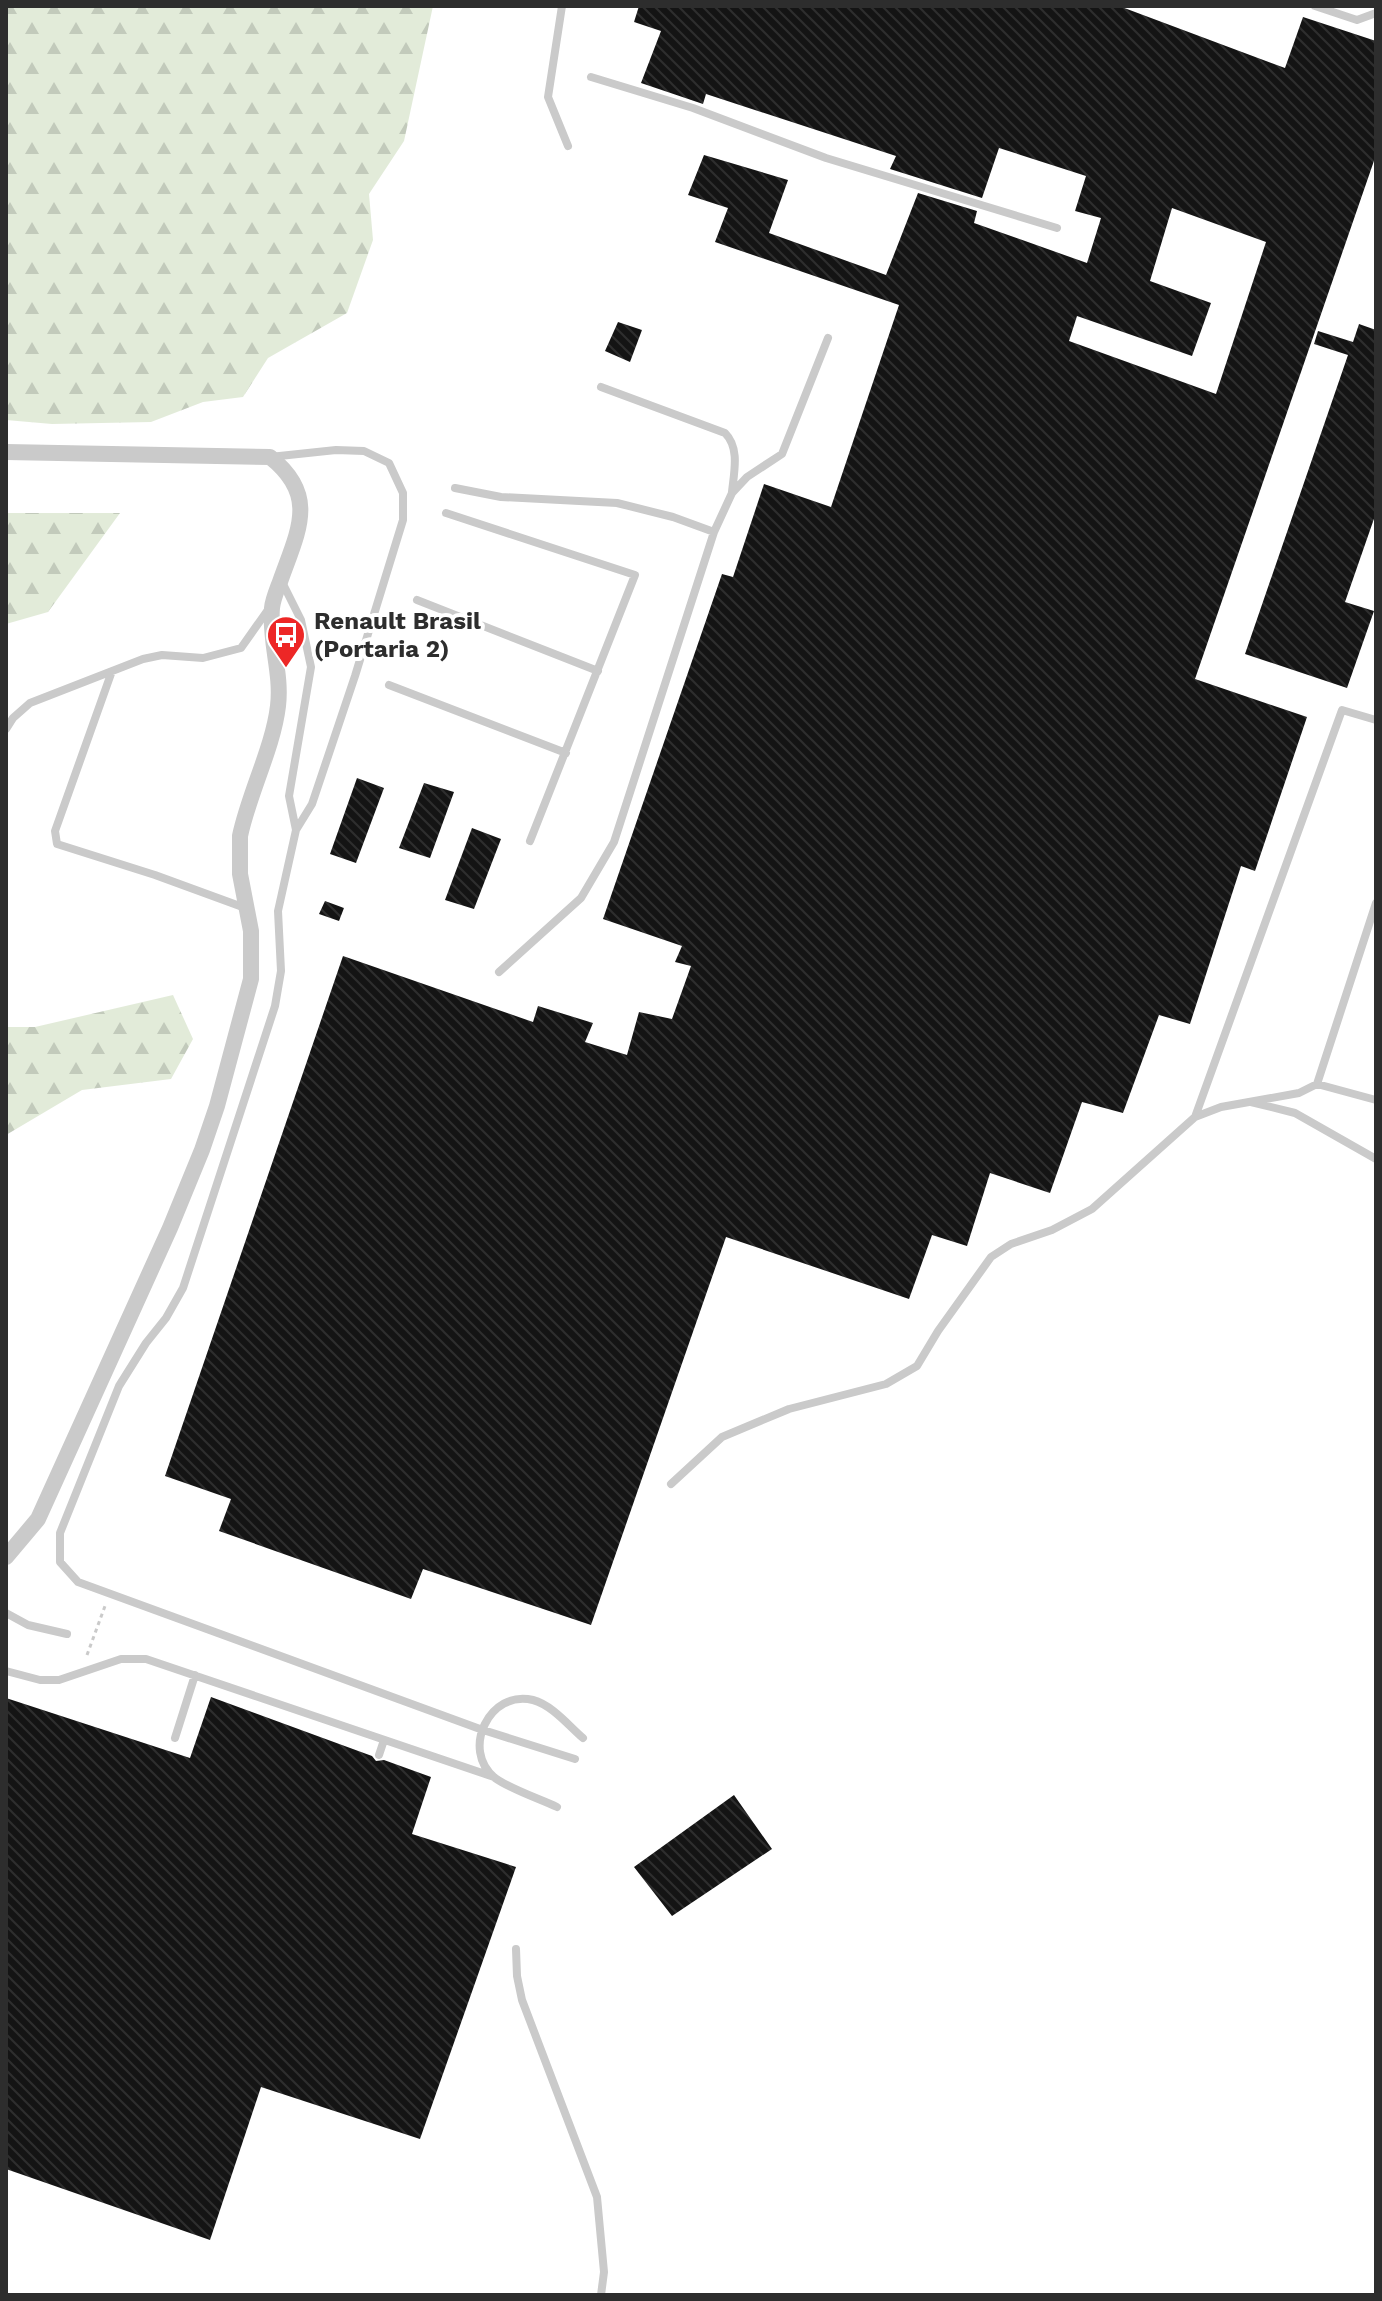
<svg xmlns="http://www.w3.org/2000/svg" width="1382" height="2301" font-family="'Work Sans',sans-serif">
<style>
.forest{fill:url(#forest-firs)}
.building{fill:url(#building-back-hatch);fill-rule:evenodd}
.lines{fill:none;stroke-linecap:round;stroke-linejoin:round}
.path{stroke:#cacaca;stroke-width:3;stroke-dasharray:4 4;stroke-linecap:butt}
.lane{stroke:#cacaca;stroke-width:8}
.street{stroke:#cacaca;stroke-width:16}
.labels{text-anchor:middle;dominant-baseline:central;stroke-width:8;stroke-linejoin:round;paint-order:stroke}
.poi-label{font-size:24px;font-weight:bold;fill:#2d2d2d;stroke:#fff;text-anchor:start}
</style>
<defs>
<pattern id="forest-firs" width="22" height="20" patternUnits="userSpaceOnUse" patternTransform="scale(2)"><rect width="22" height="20" fill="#e2ebd9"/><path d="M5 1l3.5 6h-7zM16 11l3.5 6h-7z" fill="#c2cabb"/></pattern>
<pattern id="building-back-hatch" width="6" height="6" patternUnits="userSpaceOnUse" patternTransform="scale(2)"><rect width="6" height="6" fill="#141414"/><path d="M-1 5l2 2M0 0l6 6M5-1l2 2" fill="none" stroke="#2e2e2e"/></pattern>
</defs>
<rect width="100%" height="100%" fill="#fff"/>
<path class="forest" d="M6,6H433L404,141L369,194L373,240L347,313L268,358L243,397L203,402L151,422L52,424L6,420Z
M6,513H120L48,612L6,624Z
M173,995L193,1039L171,1079L82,1090L6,1135V1027H35Z"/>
<path class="building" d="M639,6H1119L1285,68L1303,17L1376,41V155L1195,679L1307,717L1255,871L1241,866L1190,1024L1159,1015L1123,1113L1082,1102L1050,1193L990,1173L967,1246L932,1235L909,1299L726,1237L591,1625L423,1569L411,1599L219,1531L231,1499L165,1476L343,956L533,1022L538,1006L593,1023L585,1042L627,1055L639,1012L672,1019L691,966L675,962L682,946L603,919L722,574L733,577L764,484L831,507L899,305L715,242L728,208L688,195L704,155L788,180L769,233L886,275L918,193L977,211L974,223L1087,263L1101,218L1075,211L1086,176L999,148L982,198L890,169L896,156L706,94L703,104L641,83L661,31L634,22ZM1172,208L1266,242L1216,394L1069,341L1077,316L1192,356L1211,303L1150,281Z
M618,322L642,330L630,362L605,351Z
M1359,324L1376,330V513L1345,602L1374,611L1347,688L1245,654L1348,355L1314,344L1318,331L1353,342Z
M357,778L384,788L356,863L330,854Z
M424,783L454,792L430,858L399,848Z
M472,828L501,839L474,909L445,900Z
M325,901L344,908L339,921L319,914Z
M211,1697L372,1756L376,1761L384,1760L431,1777L412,1834L516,1867L420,2139L261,2087L210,2240L6,2169V1698L190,1758Z
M734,1795L772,1849L672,1916L634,1867Z"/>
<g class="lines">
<path class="path" d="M87,1655L105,1606"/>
<path class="lane" d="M562,6L548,97L568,146
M1315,6L1357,20L1376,13
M591,77L693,108L826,158L1057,228
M601,387L725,433C740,448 734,472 732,492
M270,457L336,450L364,451L389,463L403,493V520L355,676L312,804L296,830L289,796L311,667L301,620L282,582
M455,488L501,497L617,503L673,517L714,532L732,493L747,477L782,454L828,338
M446,513L635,575L530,841
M417,600L598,671
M112,671L55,831L57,844L155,875L248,909
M389,685L566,753
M6,729L13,718L30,703L143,659L162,655L203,658L241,648L270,607
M296,830L278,911L281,971L275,1006L183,1288L166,1318L146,1343L119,1386L60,1533V1562L78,1582L480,1729L575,1759
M499,972L581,898L614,842L714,532
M1317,1084L1376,903
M1251,1102L1295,1113L1376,1159
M1195,1117L1342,710L1376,720
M671,1484L722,1437L789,1409L886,1384L917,1366L938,1331L991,1257L1011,1244L1052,1230L1092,1209L1195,1117L1221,1107L1299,1093L1317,1084L1376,1100
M6,1613L28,1625L67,1634
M6,1671L40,1680H59L121,1659H146L494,1777
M175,1738L195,1675
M379,1755L384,1740
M557,1807C540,1799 510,1789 495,1778C460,1750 490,1689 533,1700C552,1705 569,1726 583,1738
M516,1949L517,1976L522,2000L597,2197L604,2272L601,2295"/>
<path class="street" d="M6,452L270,457C318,495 299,529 281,579C278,588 273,598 272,608C269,641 282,673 278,706C273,748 249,793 240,836V874L251,931V979L217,1106L202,1150L170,1228L38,1519L6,1557"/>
</g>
<defs>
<symbol id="bus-pin" viewBox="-11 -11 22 30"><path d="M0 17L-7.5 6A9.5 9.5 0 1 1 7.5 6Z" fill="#ed2726" stroke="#fff"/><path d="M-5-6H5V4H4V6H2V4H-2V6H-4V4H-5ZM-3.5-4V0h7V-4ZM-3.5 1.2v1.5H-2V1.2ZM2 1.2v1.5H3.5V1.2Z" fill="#fff"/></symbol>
</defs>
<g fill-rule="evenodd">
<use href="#bus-pin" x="264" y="613" width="44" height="60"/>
</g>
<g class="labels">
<g class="poi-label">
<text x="314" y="621">Renault Brasil<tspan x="314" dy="28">(Portaria 2)</tspan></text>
</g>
</g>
<rect width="1382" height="2301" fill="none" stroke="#2d2d2d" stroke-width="16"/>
</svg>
